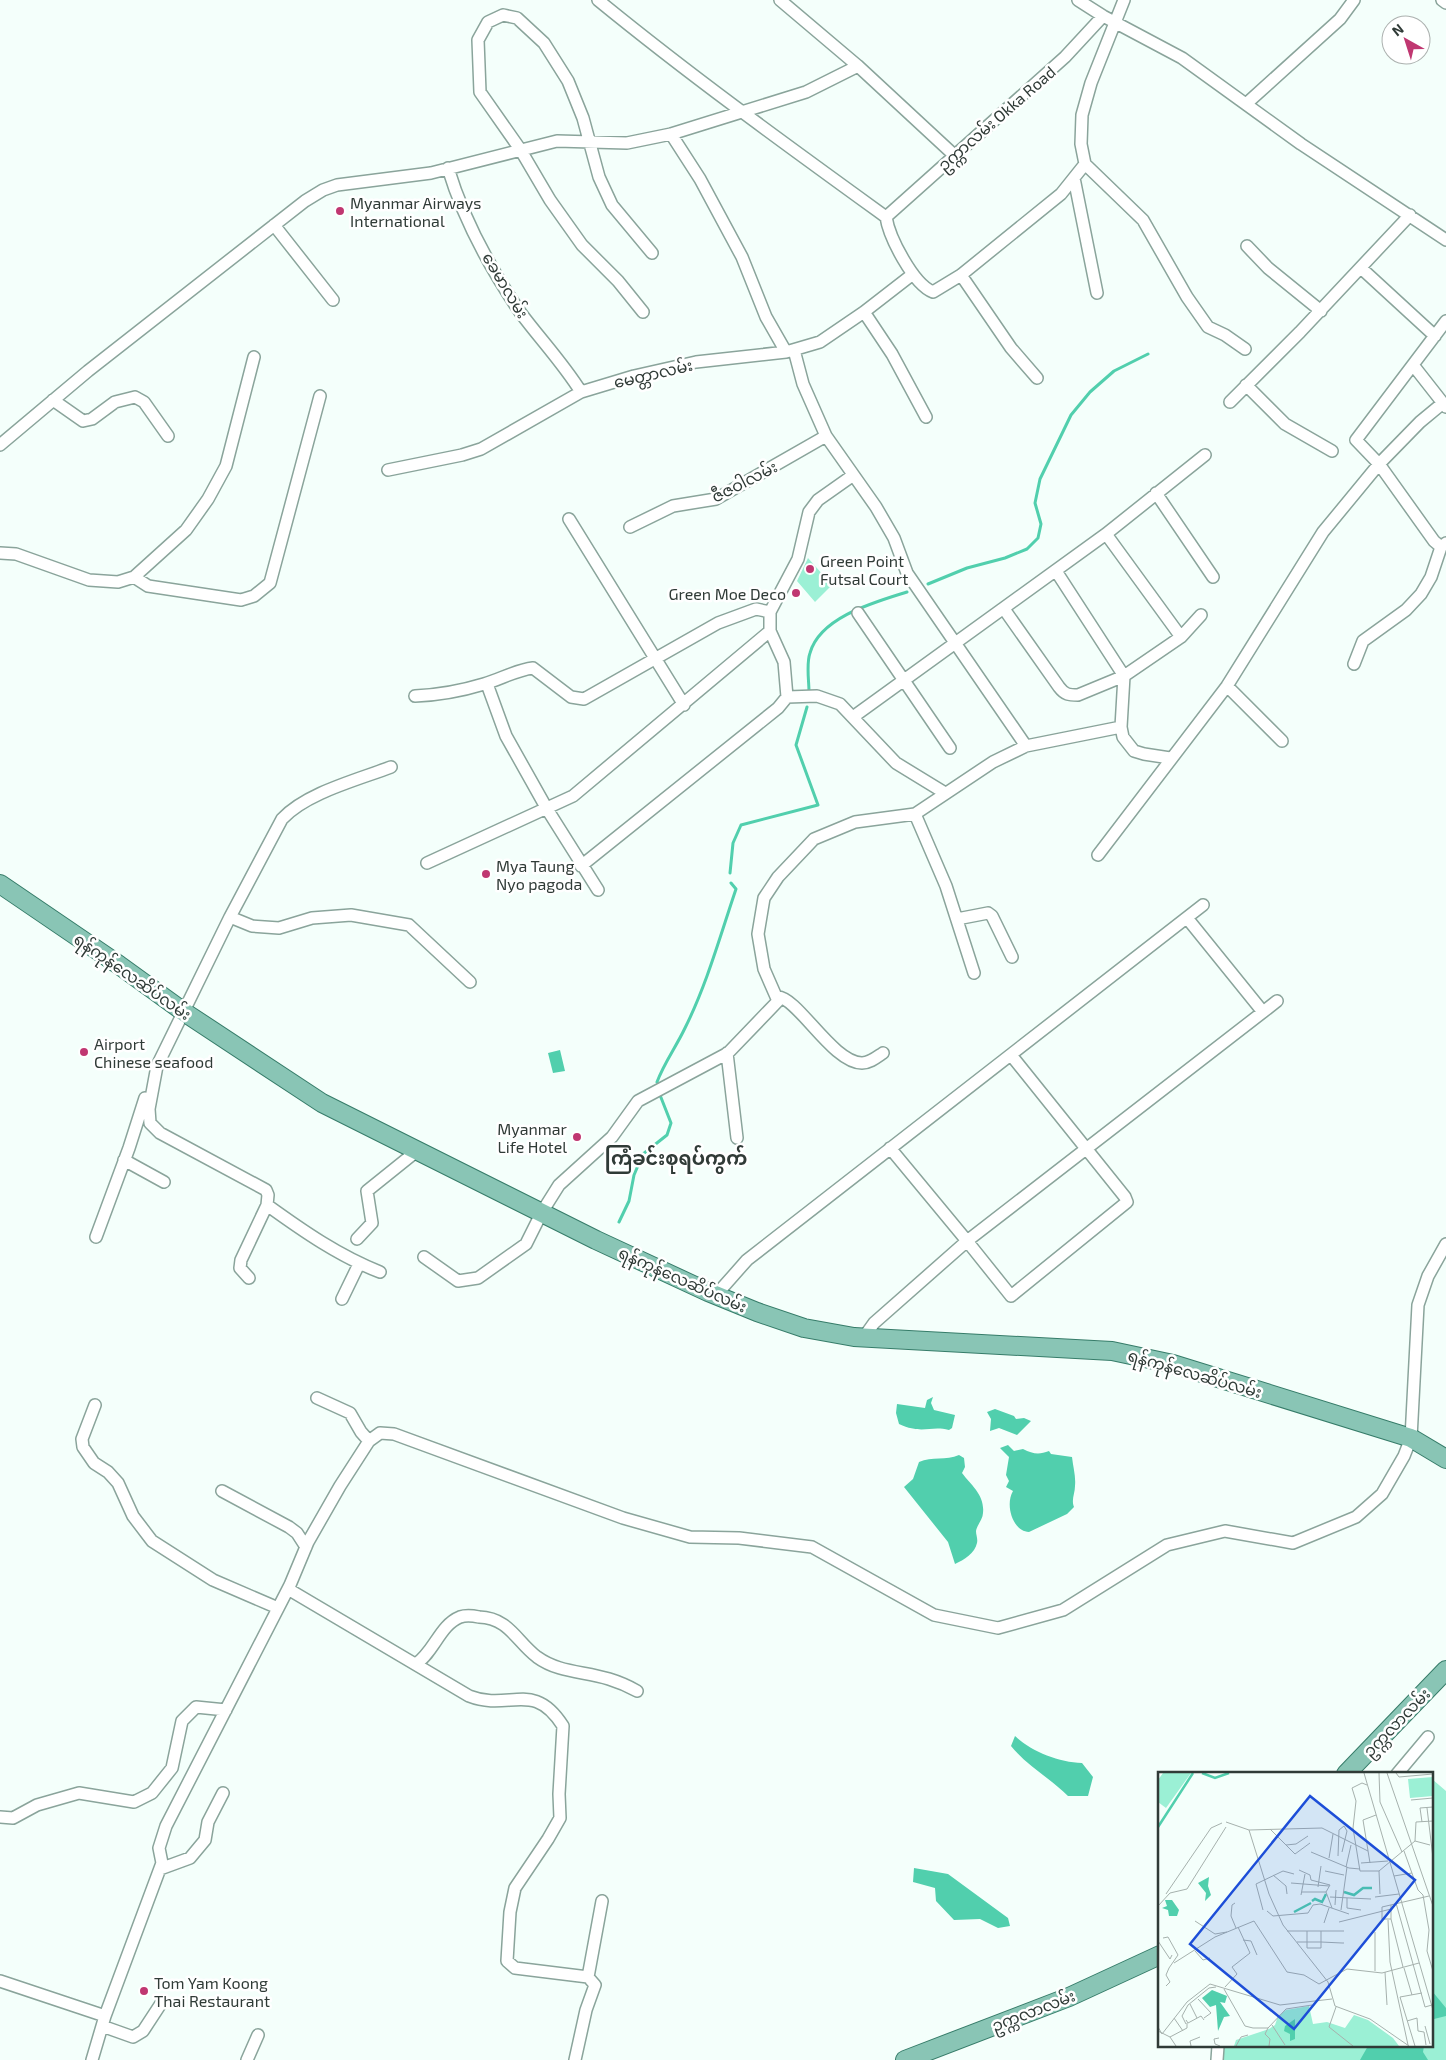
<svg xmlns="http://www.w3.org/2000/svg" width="1446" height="2060" font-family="'Exo 2','Noto Sans Myanmar',sans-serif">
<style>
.green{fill:#9bf0d5}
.water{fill:#51cfad}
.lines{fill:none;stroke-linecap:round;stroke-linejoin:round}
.stream{stroke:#51cfad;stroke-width:3}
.street-casing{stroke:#8aa49b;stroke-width:14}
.primary-casing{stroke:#367c69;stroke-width:20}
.street{stroke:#fff;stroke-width:11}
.primary{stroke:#89c5b5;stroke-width:18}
.poi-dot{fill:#c03771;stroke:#fff;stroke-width:2}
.labels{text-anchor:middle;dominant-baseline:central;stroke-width:5;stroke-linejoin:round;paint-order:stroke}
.street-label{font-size:16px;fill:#303b37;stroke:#fff}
.poi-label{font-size:16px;fill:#303b37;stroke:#fff;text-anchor:start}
.quarter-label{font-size:19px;font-weight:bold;fill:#303b37;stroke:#fff}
.inset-river{fill:none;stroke:#51cfad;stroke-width:2.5}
.inset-road{fill:none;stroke:#a6b1ad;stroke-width:1}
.view{fill:#1d4ed8;fill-opacity:0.15;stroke:#1d4ed8;stroke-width:2.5}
.inset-edge{fill:none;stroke:#303b37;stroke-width:2.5}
</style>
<rect width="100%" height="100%" fill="#f4fffb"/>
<path class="green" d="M808,558L832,585L815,602L797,581Z
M1432,1779L1446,1791V2060H1220L1224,2046H1432Z"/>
<path class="water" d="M560,1050L565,1071L553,1073L548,1053Z
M933,1397L931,1403L934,1410L955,1415L952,1428L949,1430C930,1425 923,1435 899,1424L896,1413L897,1404L925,1408L927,1400Z
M995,1409L1014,1416L1016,1419L1024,1418L1031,1421L1017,1435L999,1428L990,1431L991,1419L987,1412Z
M1008,1445L1014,1451L1023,1449C1033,1454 1039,1455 1049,1451L1051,1454L1072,1457C1073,1467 1076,1476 1075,1486C1075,1494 1071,1499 1074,1507L1067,1514L1029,1532C1012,1531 1005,1504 1013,1491L1006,1487L1009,1481L1006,1475L1009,1457L1000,1448Z
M959,1455L964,1458L965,1467L962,1473C971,1485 985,1495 983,1513C983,1519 977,1525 976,1531C976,1535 978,1539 977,1543C975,1553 964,1560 955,1564L948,1542L904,1487L913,1479L919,1462C932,1456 946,1461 959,1455Z
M1015,1736C1032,1752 1059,1762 1082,1763L1093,1777L1088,1796H1068C1050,1778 1027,1766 1011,1746Z
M914,1868L948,1874L1008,1918L1010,1926L998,1928L980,1919L954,1920L936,1901L935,1888L913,1882Z
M1432,1991L1446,2008V2016L1434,2019L1432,2023Z
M1368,2046H1424L1423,2052L1428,2060H1360Z"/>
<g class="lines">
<path class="stream" d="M928,584L967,568L1005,558L1027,549L1038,538L1041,524L1035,503L1040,479L1071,415L1090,392L1114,371L1148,354
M809,692C809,680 806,664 810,653C820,617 875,602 907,592
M730,873L733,843L741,825L818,805L796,745L807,707
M657,1082C664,1063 676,1047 685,1028C706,986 719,940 734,895L736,889L731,883
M619,1222L629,1201L634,1175L643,1154L667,1135L671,1123L660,1095"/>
<defs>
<path id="street" d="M598,0C691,76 788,146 886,217C889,237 913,284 933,292L961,275L1061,194L1085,164
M780,0L858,66L954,155
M1078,0L1103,16L1182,58L1301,144L1446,240
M1124,0L1091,83L1082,115L1081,144L1085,164L1143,220L1187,297L1208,327L1225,335L1245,349
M1442,0L1446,3
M1246,104L1340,19L1354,0
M671,134L700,179L742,257L766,317L786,352
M448,168C463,218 490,268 520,312C540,339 563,363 581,392
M1074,178L1097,293
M886,217L1065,57L1103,16
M274,225L333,300
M1247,246L1268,268L1321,311
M1361,268L1435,336
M961,275L1011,348L1037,378
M643,312L618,281L582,245L550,200L520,149L480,92L478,40L488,22L503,15L517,18L544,43L568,81L583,118L599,177L612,205L652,253
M864,312L892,354L926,417
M1446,321L1356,440L1379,464L1434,541L1441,547L1446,543
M794,350L803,384L826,436L876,507L894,538L907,573L1026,746
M1413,365L1446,407
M1246,385L1285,424L1332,451
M53,400L83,421L92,419L115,402L135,397L144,402L168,436
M1230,402L1300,332L1410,215
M0,445L88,371L305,201L323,190L337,185L431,173L557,141L627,143L671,134L806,92L858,66
M388,470L462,455L481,449L581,392L634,376L696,362L786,352L820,342L864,312L913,274
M1156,493L1213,577
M569,519L684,705
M630,527L673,506L716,499L826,436
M1106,534L1181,637
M0,553L16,554L89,580L118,582L134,577L186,530L208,499L226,466L254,357
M1056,571L1124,676L1121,727L1123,737L1134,751L1144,754L1170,758
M134,577L148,586L241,600L254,596L270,583L320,396
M1004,609L1059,687C1065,695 1069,695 1078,695L1124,676L1181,637L1201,615
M770,612L798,559L809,512L818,500L852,476
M858,613L950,748
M1354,664L1363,641L1406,610L1421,594L1431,577L1441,547
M487,684L506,736L547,809L598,890
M1227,686L1282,741
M415,696C439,695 461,691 484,684C501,679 516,670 533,668L571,697L584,699L718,623L756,609L770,612
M787,697L817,696L840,704L896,763L945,793
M853,717L1106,534L1205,455
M915,814L946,886L974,973
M1098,855L1227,686L1323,532L1379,464L1420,422L1443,403
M427,863L573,796L770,631
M581,866L778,708L787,697L784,662L770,631V612
M230,917L252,926L279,928L312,918L351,915L409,925L470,982
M1187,918L1263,1012
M957,919L988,913L992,916L1012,957
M778,997C798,998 833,1063 862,1063C870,1063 877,1057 883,1053
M727,1053L737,1138
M1011,1055L1125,1197L1127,1202L1011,1296L967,1241L1263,1012L1277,1001
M124,1160L164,1182
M96,1237L129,1148L145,1098
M357,1239L372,1223L367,1191L418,1150
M424,1257L458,1281L478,1278L526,1244L542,1212L559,1185L612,1137L638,1101L728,1053L778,1001L764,969L758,934L764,898L778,877L814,839L855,822L915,814L993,762L1026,746L1121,727
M380,1272C339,1256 303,1231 267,1205L268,1195L266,1190L160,1133L150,1123L149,1109L157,1066L230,917L282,819C306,793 357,780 391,767
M249,1278L240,1268L241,1260L267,1205
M716,1295L747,1260L1203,905
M342,1299L359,1264
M864,1337L874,1323L967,1241L890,1148
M317,1398L350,1413L361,1432L369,1441
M95,1405L82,1439L83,1447L94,1463L108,1472L118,1483L133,1516L152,1541L213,1580L278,1608
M222,1491L289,1527L297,1533L306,1547
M288,1589L469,1696C510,1712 533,1679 563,1726L559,1794L560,1818L548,1839L515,1888L510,1912L507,1961L515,1968L588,1977L595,1985L586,2010L575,2060
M416,1664C434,1652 440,1625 460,1617C466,1615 474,1616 479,1617C509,1618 516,1641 537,1657C559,1673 584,1671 609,1679C619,1682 628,1686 637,1691
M1397,1774L1428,1737
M0,1817L13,1818L37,1805L79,1793L134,1802L152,1793L172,1768L182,1721L196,1707L226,1710
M160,1869L190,1858L205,1840L208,1822L223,1793
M588,1977L602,1901
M0,1981L105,2016
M102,2026L133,2037L143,2031L162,2002
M92,2060L105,2016L162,1863L159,1848L166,1826L290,1585L308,1542L340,1486L369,1441L380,1433L394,1434L623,1518L690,1537L739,1538L812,1547L934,1615L998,1628L1063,1610L1167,1545L1225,1531L1293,1543L1356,1517L1382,1494L1404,1456L1411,1438L1418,1305L1428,1276L1446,1244
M247,2060L258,2035
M1217,2060L1218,2046"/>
<path id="primary" d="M0,884L119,965L184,1012L322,1103L596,1240L708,1292L757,1312L804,1328L854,1337L1112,1351L1173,1364L1411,1438L1446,1459
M1346,1774L1446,1670
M905,2060L1069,1997L1160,1955"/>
</defs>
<use href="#street" class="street-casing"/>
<use href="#primary" class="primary-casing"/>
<use href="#street" class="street"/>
<use href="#primary" class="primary"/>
</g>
<g class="poi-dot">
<circle cx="340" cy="211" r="5"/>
<circle cx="810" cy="569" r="5"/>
<circle cx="796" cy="593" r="5"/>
<circle cx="486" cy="874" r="5"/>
<circle cx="84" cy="1052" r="5"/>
<circle cx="577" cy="1137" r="5"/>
<circle cx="144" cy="1991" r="5"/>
</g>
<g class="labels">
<g class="street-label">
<text transform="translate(996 118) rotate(-41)">ဥက္ကာလမ်း Okka Road</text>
<text transform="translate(506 285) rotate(59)">ခေမာလမ်း</text>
<text transform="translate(653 373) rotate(-13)">မေတ္တာလမ်း</text>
<text transform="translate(744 481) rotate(-27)">ဇီဇဝါလမ်း</text>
<text transform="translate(133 976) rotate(35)">ရန်ကုန်လေဆိပ်လမ်း</text>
<text transform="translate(683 1279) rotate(24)">ရန်ကုန်လေဆိပ်လမ်း</text>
<text transform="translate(1195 1373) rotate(16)">ရန်ကုန်လေဆိပ်လမ်း</text>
<text transform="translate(1396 1722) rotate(-46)">ဥက္ကလာလမ်း</text>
<text transform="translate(1033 2010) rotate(-21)">ဥက္ကလာလမ်း</text>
</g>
<g class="poi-label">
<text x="350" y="202">Myanmar Airways<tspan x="350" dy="18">International</tspan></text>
<text x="820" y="560">Green Point<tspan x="820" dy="18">Futsal Court</tspan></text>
<text x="786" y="593" text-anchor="end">Green Moe Deco</text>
<text x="496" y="865">Mya Taung<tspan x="496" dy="18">Nyo pagoda</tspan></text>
<text x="94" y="1043">Airport<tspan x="94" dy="18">Chinese seafood</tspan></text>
<text x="567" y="1128" text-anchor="end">Myanmar<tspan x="567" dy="18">Life Hotel</tspan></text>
<text x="154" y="1982">Tom Yam Koong<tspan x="154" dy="18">Thai Restaurant</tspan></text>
</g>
<g class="quarter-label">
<text x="676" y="1157">ကြံခင်းစုရပ်ကွက်</text>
</g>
</g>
<g transform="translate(1158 1772)">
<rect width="275" height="275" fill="#f4fffb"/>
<path d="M5,1H33L8,36L0,30V8ZM275,5V24L252,26L250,7ZM151,234L155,252L169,250L187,256L196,243L210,248L235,266L241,274H76L78,268L111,257L117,253L120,244L128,238Z" fill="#9bf0d5"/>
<path d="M51,105L50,114L53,123L47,129L48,121L40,111ZM7,128H14L21,138L19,144H11L10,138L4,136L9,134ZM54,218L69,224L67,231L62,230L72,244L66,245L60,259L58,233L52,235L44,226ZM137,247V267L132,269V262L126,259L127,254Z" fill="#51cfad"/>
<path class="inset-river" d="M44,1L57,6L71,1M0,55L35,1M186,120L196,123L205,116H214M154,129L157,127L164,130L168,122M136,140L153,131"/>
<path class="inset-road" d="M206,1L275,238M221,1L222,30L244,80M229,1L275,134M238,1L241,5L275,2M209,13L204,11L194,16L198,29L195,56L202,99H221L257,69L258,50L275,49M253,28L275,26M269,36L275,86M68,50L91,58L111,122L125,153L170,210L177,234L212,247L251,274M264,50L262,36L275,35M112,57L128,73L138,72L150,64M91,58L164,56L210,79M257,69L272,73M128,73L137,82L152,71M246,79L260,118L265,123L271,158L269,179L275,199M153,80L191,96L202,97M180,84L181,58L186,54L189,59L184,80M171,86L175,62M203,91L230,89M212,91L205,48L218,43M188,95L193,73M141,98L152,103L153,108L172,113M167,99L186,103M221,99L222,122M115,103L128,114L129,122M236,104L254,101M133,111L171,114M160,115L163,94M144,120H168L172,113M168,120L174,136M8,122L53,56L64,51M143,123L147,102M172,125L213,127M217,125L241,122M189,126V136L203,138M77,131L74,133L73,144L78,156M238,131L267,235L274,233M177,133L178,118M233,133V147L245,195M0,134L12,121L29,117L68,55M105,138L98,112L125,99L136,102M183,138L189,95M109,139L115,144L150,141L155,133L162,132L191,142M233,147H224V135L271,124M230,148L232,190L250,273M37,149L57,162L69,160M181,150L233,137M166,151L171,136M129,159H186M163,159V176H149V170H163L184,171H186M217,160V199M5,166L10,165L20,183L11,196L8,203L12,210L8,214M85,168L93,169L99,183M0,169L12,187L14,183M139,170H149V159M37,179L45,188L52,186M16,191L57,165L96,149L129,200L146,203L161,212L189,197L224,201L261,191M246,196L254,223M227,200L229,233M67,215L79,202L74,195L92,181L80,155M66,217L87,254L95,256H110L128,237L154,233M40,227L53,241L46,246M32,232L39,246M178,235L171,255L195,274M16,246L25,259M28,248L30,251L43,244L46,248M249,249L259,246L260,259L266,260L268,273M28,252L24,244L30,233L51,216L58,215M114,253L127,273M267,254L272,272M0,255L4,262L29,230L52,212L122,233L174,227M110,256L107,262L112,267L111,274M0,259L12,265L18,274M12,265L29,256V251M61,266L56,267L57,272L62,274M33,274L32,269L42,265M78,274L83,265L90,263M257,274L242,225L264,221"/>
<path class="view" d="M152,24L257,108L136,257L32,172Z"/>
<rect width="275" height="275" class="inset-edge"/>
</g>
<g transform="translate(1406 40) rotate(321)"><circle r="24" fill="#ffffff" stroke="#acb1af"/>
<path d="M0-4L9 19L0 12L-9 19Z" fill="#c03771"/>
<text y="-8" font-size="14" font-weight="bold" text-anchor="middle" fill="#303b37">N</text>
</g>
</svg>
